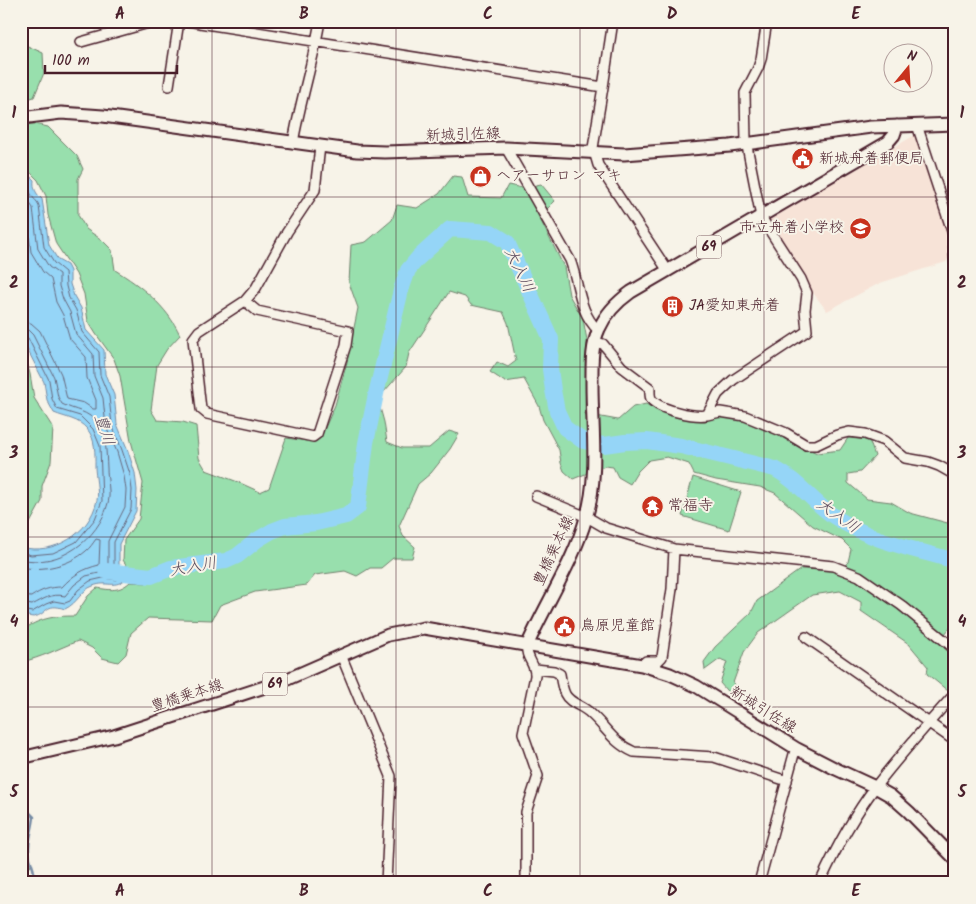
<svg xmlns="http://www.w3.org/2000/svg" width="976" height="904" font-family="Kalam,'Klee One',sans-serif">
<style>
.built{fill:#f7e3d7}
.green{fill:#98dfad;stroke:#717f6c}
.water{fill:#95d5f7;stroke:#778ca5}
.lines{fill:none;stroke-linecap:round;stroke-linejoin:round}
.shore{stroke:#68687d;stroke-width:1}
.stream{stroke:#778ca5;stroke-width:2.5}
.river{stroke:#95d5f7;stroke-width:16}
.minor-casing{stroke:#4a1f2b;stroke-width:12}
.major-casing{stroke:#4a1f2b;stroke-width:15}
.minor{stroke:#f7f3e8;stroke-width:9}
.major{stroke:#f7f3e8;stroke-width:11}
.grid{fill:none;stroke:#4a1f2b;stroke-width:1;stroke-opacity:0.55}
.labels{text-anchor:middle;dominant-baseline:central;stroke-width:4;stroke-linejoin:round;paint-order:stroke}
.shield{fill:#f7f3e8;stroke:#7e5f64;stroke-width:1}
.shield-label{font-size:14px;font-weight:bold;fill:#4a1f2b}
.street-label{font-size:15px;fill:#4a1f2b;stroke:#f7f3e8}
.poi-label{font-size:15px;fill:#4a1f2b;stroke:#f7f3e8;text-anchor:start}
.water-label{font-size:16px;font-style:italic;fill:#5d4c5e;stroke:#f7f3e8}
.neatline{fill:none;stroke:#4a1f2b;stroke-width:2}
.grid-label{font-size:16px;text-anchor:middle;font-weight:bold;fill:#4a1f2b}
</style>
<rect width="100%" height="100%" fill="#f7f3e8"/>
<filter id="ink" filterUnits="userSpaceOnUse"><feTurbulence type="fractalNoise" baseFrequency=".02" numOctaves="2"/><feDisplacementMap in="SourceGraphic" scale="10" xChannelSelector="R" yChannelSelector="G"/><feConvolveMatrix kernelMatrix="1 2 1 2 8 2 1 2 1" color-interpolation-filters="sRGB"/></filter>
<g filter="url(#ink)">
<path class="built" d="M915,135L948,236L950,256L946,262L880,283L827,311L810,289L769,220Z"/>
<path class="green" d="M21,43L43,53L44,73L34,97L21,101Z
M35,124L48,127L77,156L83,169L78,179V215L86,229L102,240L112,250L115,270C141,286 167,306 180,335L167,349L157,365L151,410L157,420L183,422L196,426L199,458L206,470L238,482L260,492L269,488L286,438L307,441L321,437L335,405L347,362L358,308L349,283L351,245L366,242L392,220L397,205L417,208L439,194L453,176L462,177L468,197L501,198L508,185L522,188L541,184L555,201L539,217L564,267L569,295L583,319L587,340L585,414L618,420L633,407L646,404L659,411L689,417L709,413L740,418L784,433L804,447L817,453L840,450L848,438L869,440L875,456L860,472L848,474V483L867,499L891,502L910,513L955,525V621L945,634L944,648L955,658V691H948L927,674L928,667L909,644L861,611V602L840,591L812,595L758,633L744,652L733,683L740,694L732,697L720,683L727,662L720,659L705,670L704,662L715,647L751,613L757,601L801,569L840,571L848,562L851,549L842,540L813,526L775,493L760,487L716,480L694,474L689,464L667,457L649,460L638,471L630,484L618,477L613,467L605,466L573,479L564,471L561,463L559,450L543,420L539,406L524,379L505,382L490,372L497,362L508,367L516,361L508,323L503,312L471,305L465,297L449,292L409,353L406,367L383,393L379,404L384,422L387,442L402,448H429L449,431L459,434L450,449L431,473L418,484L399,526L403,536L415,547L412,558H393L381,568H370L357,576L345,571L315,575L307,585L255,592L220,605L212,620L148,618L131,633L126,654L118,662L102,658L92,648L78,641C59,648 41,658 21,662V631C40,618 53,616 75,616L88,596L97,588C110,590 119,592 130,582L146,583L144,571L129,569L123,560L124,540L139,519L143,483L131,441L120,376L114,359L96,334L88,321L84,294L76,274L56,244L48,215L46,196L38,180L21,163V125Z
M21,341L30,374L34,398L53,428L51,462L42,486V501L30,523L21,532Z
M693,477L741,492L729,530L682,516Z
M21,848L31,866L26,870L21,868Z"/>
<path class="water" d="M21,168L34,180C33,188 36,194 42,199L49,245L58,260L67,265L70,271V284L74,296L81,308L86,330L104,350L105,374L114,395L117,424L127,448L135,473L137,490L136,511L119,544V565L126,571L127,578C114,590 108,580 93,586C81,590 78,603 65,609C45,602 48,614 34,617C30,617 25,615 21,614V547C53,556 90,534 97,500C99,492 95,476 95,466C95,454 96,439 87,429C79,419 66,418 54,413L47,400L44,382L21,337Z"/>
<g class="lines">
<path class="shore" d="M21,174C31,182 26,186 32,196C34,200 38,201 39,206L44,247L54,263L65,272L66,286L69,298L76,310L82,332L99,352L100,375L109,397L112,425L122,450L130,474L132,490L131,509L114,542V566L121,574V577L117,580L103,578L90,581L78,590L70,601L65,603L54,601L46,604L32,612L21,610
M21,182L27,199L33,208L38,249L49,267L59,274V286L63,299L70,312L76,334L93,354L94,376L103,398L106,427L117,452L124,476L126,490L125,507L108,541V571L86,576L74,585L65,596C51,593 44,599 32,605L21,603
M21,205L26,211L31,252L43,272L51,279L56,302L63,315L70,339L86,357L87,378L96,400V409H93L84,403L67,399L61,374L40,331L31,323L21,321
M21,329L28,330L33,335L54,377L58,397L62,404C75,411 88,410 98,424C107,437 106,453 107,468C107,479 111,493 108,503C99,539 59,569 21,559
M21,335L28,338L49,380L52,399L57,409L80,416L93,429L100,446L102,501L95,519L76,542L53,553L31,555L21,552
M21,567C42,572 70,565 86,551C90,548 93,543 96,539L100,540L99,565C83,569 73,575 62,587C50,587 41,590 31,597L21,596"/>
<path class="stream" d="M21,809L29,812L34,817C33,828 28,841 29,852C30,866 36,866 34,883"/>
<path class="river" d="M106,571L151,576L171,568L226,561L237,556L257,540L272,531L285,526L316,523L346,516L358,507L366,443L376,394L401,290L408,270L418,258L450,229L491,232L507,242L551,339L550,369L553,390L557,411L565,428L583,441L604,445L625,442L647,441L681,446L775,469C799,481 813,503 835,517C870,541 915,549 955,561"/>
<defs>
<path id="minor" d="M187,21L603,87L593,148L598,165L668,271
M81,42L156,21
M169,86L179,21
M603,87L613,21
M917,125L953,234L955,265
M293,143C300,102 313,62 320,21
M506,148L570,260C579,283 579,313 598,330
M245,301L257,311L348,331L346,345L317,434L313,437L207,414L201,409L193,339L199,331L245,301L256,288L287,232L315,190L320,146
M594,342L603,344L622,367L650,388C650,393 649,399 654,402C665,411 694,417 707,415L718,394L733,380L807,331L805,310L807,293L801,279L761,217L746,141L745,93L758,68L761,59L767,21
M707,415L720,412L745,416L786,433L806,445H816L837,435L849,432L865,434L884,441L905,458L928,462L939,466L955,475
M536,496L587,517L606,528L674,549L833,566L859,576L901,605L955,649
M806,637L955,741
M341,655L391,776L386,883
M642,665L646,661H658L662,657L672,589L674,549
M535,669L554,671L560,674C561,680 562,688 565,694C569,703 583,706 590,713C606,727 613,743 634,752L714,757L787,781
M526,883V812L538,776L523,733L535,676C536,664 525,658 527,646
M759,883L794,754L797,749
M820,883C835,850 854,815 876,786C899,756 925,727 951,698L955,697"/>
<path id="major" d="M21,118L61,113L103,116L357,151L385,152L506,148L624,154L730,146L871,127L955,124
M527,646C545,605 574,561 586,518C599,476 592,429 592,385C592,367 591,346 599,329C606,313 617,302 631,292L888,142L894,135L897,126
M21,758L114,736L283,681L388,635L424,628L642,665L670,674L696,686L797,749L836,769L875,787L891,796L909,812L955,859"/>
</defs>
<use href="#minor" class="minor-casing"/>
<use href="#major" class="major-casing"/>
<use href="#minor" class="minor"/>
<use href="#major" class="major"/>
</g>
</g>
<path class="grid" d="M212,21V883M396,21V883M580,21V883M764,21V883M21,197H955M21,367H955M21,537H955M21,707H955"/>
<defs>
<symbol id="civic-disc" viewBox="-11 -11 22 22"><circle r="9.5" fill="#c8321e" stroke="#f7f3e8"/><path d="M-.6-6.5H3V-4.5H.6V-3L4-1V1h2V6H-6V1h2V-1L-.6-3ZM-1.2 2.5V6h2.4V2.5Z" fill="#fff"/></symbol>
<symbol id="shop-disc" viewBox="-11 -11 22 22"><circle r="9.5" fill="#c8321e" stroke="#f7f3e8"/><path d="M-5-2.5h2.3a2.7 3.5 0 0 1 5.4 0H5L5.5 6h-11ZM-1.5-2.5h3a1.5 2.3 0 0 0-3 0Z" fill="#fff"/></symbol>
<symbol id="school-disc" viewBox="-11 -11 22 22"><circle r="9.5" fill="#c8321e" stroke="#f7f3e8"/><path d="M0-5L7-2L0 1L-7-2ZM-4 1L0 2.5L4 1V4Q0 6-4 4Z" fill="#fff"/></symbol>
<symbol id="building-disc" viewBox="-11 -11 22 22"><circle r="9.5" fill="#c8321e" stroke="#f7f3e8"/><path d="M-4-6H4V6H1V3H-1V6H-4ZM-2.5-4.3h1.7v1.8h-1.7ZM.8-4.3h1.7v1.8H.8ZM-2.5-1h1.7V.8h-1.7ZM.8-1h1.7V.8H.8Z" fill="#fff"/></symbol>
<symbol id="temple-disc" viewBox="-11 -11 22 22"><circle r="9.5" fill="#c8321e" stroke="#f7f3e8"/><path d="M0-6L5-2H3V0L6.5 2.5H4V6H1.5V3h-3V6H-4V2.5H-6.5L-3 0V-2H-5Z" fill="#fff"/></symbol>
</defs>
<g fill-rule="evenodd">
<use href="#civic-disc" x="790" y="146" width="25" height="25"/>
<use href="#shop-disc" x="468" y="164" width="25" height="25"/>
<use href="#school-disc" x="848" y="216" width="25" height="25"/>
<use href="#building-disc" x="660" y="294" width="25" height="25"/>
<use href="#temple-disc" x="640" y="494" width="25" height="25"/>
<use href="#civic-disc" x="552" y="614" width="25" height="25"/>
</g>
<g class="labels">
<g class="shield">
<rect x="696.5" y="235.5" width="25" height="23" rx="4"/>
<rect x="262.5" y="672.5" width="25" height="23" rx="4"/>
</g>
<g class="shield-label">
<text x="709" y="247">69</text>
<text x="275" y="684">69</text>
</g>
<g class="street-label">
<text transform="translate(463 135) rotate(-2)">新城引佐線</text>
<text transform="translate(554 551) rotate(-65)">豊橋乗本線</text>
<text transform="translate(187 696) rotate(-18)">豊橋乗本線</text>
<text transform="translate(763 710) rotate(32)">新城引佐線</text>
</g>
<g class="poi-label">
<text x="819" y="159">新城舟着郵便局</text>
<text x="496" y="176">ヘアーサロン マキ</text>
<text x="844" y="228" text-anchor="end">市立舟着小学校</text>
<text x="689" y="306">JA愛知東舟着</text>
<text x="668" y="506">常福寺</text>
<text x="580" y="626">鳥原児童館</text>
</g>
<g class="water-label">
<text transform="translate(519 270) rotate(64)">大入川</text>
<text transform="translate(104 430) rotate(73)">豊川</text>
<text transform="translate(838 516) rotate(35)">大入川</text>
<text transform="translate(193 567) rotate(-10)">大入川</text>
</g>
</g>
<rect width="976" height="904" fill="none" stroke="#f7f3e8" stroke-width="55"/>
<g transform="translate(908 68) rotate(18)"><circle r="24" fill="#f7f3e8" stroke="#b29e9c"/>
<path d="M0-4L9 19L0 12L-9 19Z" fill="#c8321e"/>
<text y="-8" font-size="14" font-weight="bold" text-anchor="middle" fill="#4a1f2b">N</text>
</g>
<path d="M45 65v8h132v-8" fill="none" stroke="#4a1f2b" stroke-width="2.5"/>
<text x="52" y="65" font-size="15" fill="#4a1f2b" stroke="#f7f3e8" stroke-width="4" paint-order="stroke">100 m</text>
<rect x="28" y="28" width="920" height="848" class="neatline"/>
<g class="grid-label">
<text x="120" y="19">A</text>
<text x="304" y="19">B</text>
<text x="488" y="19">C</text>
<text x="672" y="19">D</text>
<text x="856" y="19">E</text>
<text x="14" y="118">1</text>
<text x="962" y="118">1</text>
<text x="14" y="288">2</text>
<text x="962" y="288">2</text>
<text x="14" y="458">3</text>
<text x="962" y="458">3</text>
<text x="14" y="627">4</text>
<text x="962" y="627">4</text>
<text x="14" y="797">5</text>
<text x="962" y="797">5</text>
<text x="120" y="896">A</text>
<text x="304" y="896">B</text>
<text x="488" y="896">C</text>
<text x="672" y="896">D</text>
<text x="856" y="896">E</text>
</g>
</svg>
